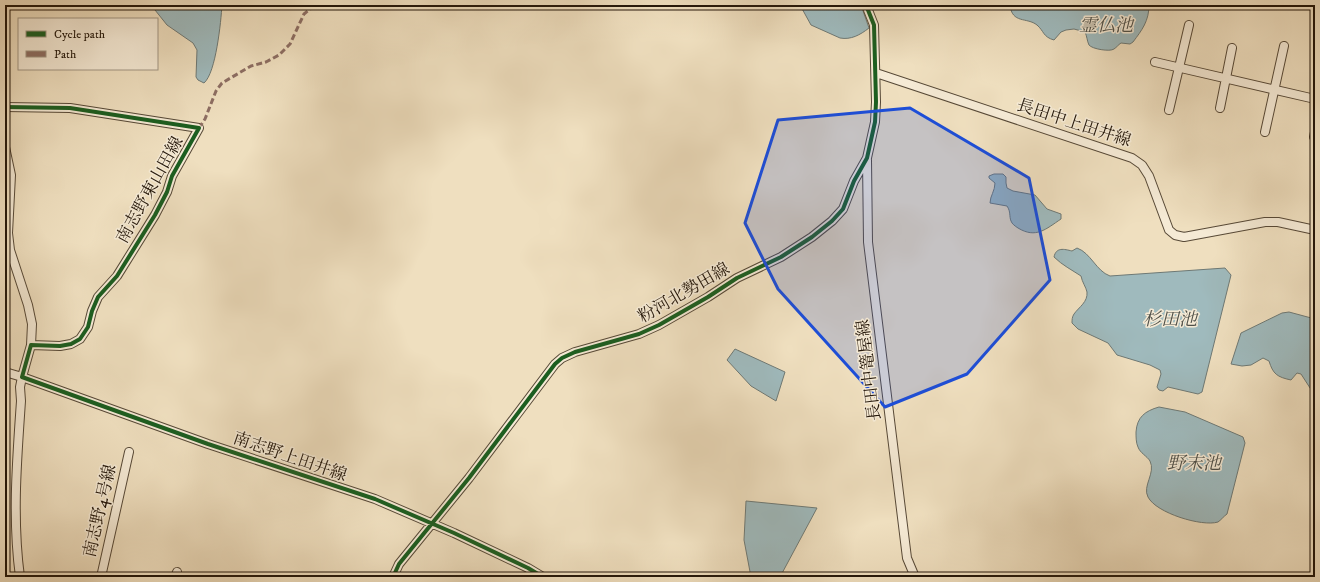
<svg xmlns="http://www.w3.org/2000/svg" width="1320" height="582" font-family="'IM FELL DW Pica','Noto Serif JP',serif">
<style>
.water{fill:#9fbabd;stroke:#6e7975}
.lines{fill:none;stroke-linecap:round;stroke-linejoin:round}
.street-casing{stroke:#574937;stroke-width:10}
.street{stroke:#f5ead5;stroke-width:8}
.quiet{stroke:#8d6e63;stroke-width:3;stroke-dasharray:6 3;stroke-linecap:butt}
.cycleway-casing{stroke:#f5ead5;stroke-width:6}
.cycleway{stroke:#1b5e20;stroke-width:4}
.marked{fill:#1d4ed8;fill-opacity:0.2;stroke:#1d4ed8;stroke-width:3;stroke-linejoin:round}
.labels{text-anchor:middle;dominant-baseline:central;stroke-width:3;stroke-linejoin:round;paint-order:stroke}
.street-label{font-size:17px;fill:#24170a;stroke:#f5ead5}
.water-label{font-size:18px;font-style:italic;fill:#4f5049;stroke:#f5ead5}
</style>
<rect width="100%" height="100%" fill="#efdfbf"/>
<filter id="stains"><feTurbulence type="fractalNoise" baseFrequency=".005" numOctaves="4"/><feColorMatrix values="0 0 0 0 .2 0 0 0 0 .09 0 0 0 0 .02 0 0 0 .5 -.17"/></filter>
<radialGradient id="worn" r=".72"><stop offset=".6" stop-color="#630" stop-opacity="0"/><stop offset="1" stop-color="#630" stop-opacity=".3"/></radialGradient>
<path class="water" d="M151,5H222C221,21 216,73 204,83L198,80L196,77L197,50L193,43L167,25Z
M800,5H861L869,28C860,35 851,40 840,38L811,25Z
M1010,5H1149C1149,21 1142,30 1133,42L1130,44L1121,43C1118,45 1117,47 1114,49C1110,52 1092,49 1089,45C1087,41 1087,36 1085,32L1074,29L1066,30L1061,32L1054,40C1043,37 1044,31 1037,25C1027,17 1012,24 1010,5Z
M994,174H1003L1006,177V183L1007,188L1013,191L1035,195L1047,209L1061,214V219C1046,229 1036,239 1018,228C1015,226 1012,224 1011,221C1009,216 1011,212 1007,206L990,203C990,196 995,191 995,183L989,178V176Z
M1077,248C1091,253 1096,271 1110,276L1225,268L1231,275L1202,392L1198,394L1168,387L1163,391L1159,390L1157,387L1161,374L1160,370L1150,365L1117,355L1108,343L1078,329L1072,323C1072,320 1072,317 1074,314C1079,307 1088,302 1087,292C1086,287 1082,282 1081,276C1072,270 1062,265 1054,257C1056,247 1064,249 1072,251Z
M1289,312L1315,319V392L1312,391L1301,374L1297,373L1291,380C1277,377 1273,374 1269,361L1263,358L1251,365L1242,366L1231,364L1241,333L1282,313Z
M735,349L785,372L776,401L751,386L727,360Z
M1159,407L1185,412L1243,437L1245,443L1227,514C1224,516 1221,520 1218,522C1202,527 1156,513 1148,497C1142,486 1156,473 1150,461C1147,456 1140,453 1138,447C1136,443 1136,437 1136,432C1137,417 1145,411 1159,407Z
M746,501L817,508L780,577H751L744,540Z"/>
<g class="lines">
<defs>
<path id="street" d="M1155,62L1315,99
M876,73L1132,158L1142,165L1149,176L1169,230L1175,235L1184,237L1265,222H1278L1315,230
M5,107L70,108L199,128L172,176L167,192L155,215L117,276L98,297L92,311L88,327L80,339L71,344L60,346L31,345L22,377L208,444L375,499L454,533L528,568L543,577
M1220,108L1232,48
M1169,110L1189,25
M1265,132L1284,46
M1314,137L1315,132
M5,147L11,175L8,233L10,250L28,305L32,324L31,345
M867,160L868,242L907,558L915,577
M5,372L22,377L20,387L21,401C17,459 12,518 20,577
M101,577L129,452
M175,577L177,572
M393,577L399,564L469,478L555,364L562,358L575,352L639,334L659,325L708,297L737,278L781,257L812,237L832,221L843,209L854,181L867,158L875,122L876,102L874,25L866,5"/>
</defs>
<use href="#street" class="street-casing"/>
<use href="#street" class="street"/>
<path class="quiet" d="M199,128L205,119L216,91L222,83L251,66L266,62L279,55L290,44L304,14L315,5"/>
<defs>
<path id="cycleway" d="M5,107L70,108L199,128L172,176L167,192L155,215L117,276L98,297L92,311L88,327L80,339L71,344L60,346L31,345L22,377L208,444L375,499L454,533L528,568L543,577
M393,577L399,564L469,478L555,364L562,358L575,352L639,334L659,325L708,297L737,278L781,257L812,237L832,221L843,209L854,181L867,158L875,122L876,102L874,25L866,5"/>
</defs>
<use href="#cycleway" class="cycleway-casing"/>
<use href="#cycleway" class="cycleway"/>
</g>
<path class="marked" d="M910,108L1029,178L1050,280L967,374L885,407L778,289L745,223L778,120Z"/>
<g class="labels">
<g class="street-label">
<text transform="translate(1074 123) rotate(18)">長田中上田井線</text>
<text transform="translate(150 190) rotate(-61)">南志野東山田線</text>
<text transform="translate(684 293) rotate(-30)">粉河北勢田線</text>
<text transform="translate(869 370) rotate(-97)">長田中篭屋線</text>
<text transform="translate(290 457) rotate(19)">南志野上田井線</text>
<text transform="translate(100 511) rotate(-77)">南志野4号線</text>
</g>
<g class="water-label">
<text x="1106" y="26">霊仏池</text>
<text x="1170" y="320">杉田池</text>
<text x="1194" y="464">野末池</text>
</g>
</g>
<rect width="1320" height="582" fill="none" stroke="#efdfbf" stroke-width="20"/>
<rect x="6" y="6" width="1308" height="570" fill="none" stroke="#24170a" stroke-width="2"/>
<rect x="10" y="10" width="1300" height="562" fill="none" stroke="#24170a"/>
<rect x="18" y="18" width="140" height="52" fill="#f5ead5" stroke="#a19684"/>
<rect x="26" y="31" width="20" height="6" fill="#1b5e20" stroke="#a19684"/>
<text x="54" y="38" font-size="12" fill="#24170a">Cycle path</text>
<rect x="26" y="51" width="20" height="6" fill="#8d6e63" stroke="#a19684"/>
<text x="54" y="58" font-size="12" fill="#24170a">Path</text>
<rect width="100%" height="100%" filter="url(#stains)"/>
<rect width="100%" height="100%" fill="url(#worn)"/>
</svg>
